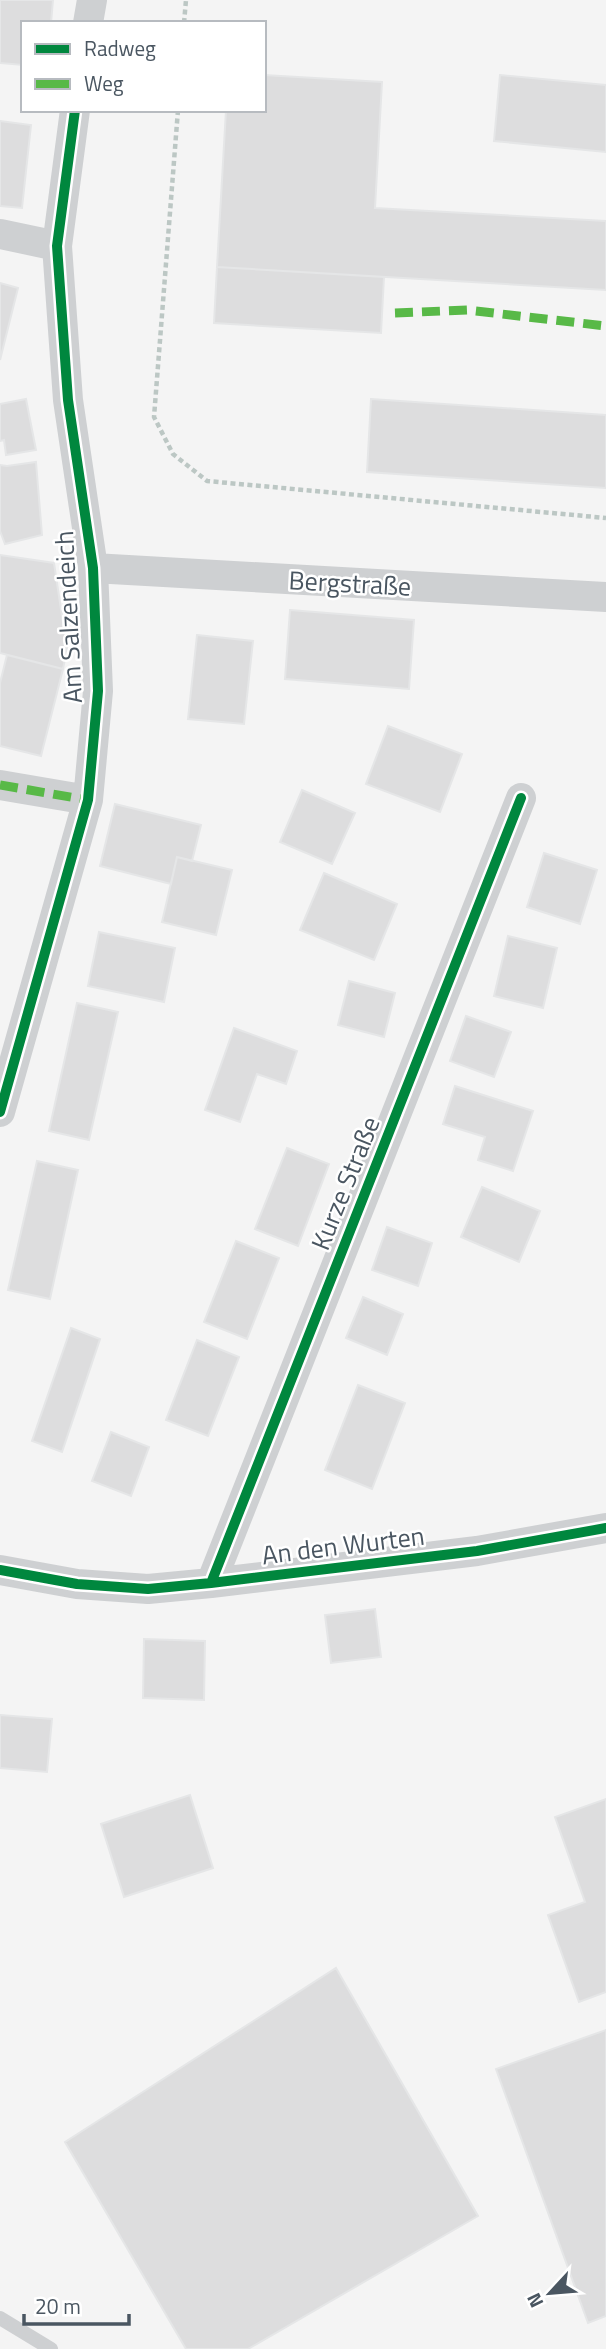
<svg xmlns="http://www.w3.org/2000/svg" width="606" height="2349" font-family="'Titillium Web',sans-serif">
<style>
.building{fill:#ddddde;stroke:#e5e6e7;stroke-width:2}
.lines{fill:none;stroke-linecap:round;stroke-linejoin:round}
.path{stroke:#bcc7c4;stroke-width:4.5;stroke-dasharray:5 3.5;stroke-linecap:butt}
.lane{stroke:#ced0d2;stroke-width:14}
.street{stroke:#ced0d2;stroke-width:30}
.quiet{stroke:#58b947;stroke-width:9;stroke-dasharray:18 9;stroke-linecap:butt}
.cycleway-casing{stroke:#fff;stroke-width:15}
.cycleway{stroke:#00873e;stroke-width:10}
.labels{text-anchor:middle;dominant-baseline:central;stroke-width:5;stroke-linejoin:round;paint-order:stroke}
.street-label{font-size:26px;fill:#4a5661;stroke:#fff}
</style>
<rect width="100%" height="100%" fill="#f4f4f4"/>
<path class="building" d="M0,0H53L51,23H23V65L0,63Z
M264,75L382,82L375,208L606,221V290L217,267L226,110H264Z
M500,75L606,85V152L494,141Z
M0,121L31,125L22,208L0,206Z
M217,267L384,277L381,333L214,323Z
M0,283L18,288L0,360Z
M26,399L36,450L6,455L4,440L0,441V404Z
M371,399L606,415V488L367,472Z
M36,462L42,535L5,544L0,531V465L7,466Z
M0,555L54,563L67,649L63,669L0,653Z
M290,610L414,620L409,689L285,679Z
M197,635L253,641L244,724L188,719Z
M7,655L63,669L41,756L0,746V683Z
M388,726L462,754L440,812L366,784Z
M302,790L355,813L332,864L280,842Z
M115,804L201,825L192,861L177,857L171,884L100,866Z
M544,853L597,870L580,924L527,907Z
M177,857L232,870L216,935L162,922Z
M324,873L397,904L374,960L300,930Z
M99,932L175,948L164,1002L88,986Z
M508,936L557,948L543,1008L494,996Z
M349,981L395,993L384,1037L338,1025Z
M77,1003L118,1012L89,1140L49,1131Z
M466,1016L511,1032L494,1077L450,1061Z
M234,1028L297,1051L286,1084L257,1074L240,1122L205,1110Z
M455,1086L533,1111L513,1171L478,1160L485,1137L443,1124Z
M287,1148L329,1164L298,1246L255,1229Z
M37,1161L78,1170L50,1299L8,1290Z
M482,1187L540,1211L519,1262L461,1237Z
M387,1227L432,1243L418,1286L372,1270Z
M236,1241L279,1258L247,1339L204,1322Z
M363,1297L403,1314L387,1355L346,1338Z
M71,1328L100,1339L62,1452L32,1441Z
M197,1340L239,1357L208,1436L166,1420Z
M358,1385L405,1403L372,1489L325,1470Z
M111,1432L149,1447L131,1496L92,1481Z
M375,1609L381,1657L331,1663L325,1615Z
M144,1639L205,1641L204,1700L143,1698Z
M0,1715L52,1719L47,1772L0,1768Z
M190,1795L213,1868L124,1897L101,1824Z
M606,1799V1992L579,2002L548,1915L585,1902L555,1817Z
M336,1968L478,2216L248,2349H186L65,2142Z
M606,2030V2316L588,2323L496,2069Z"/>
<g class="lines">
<path class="path" d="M184,23L186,0
M178,110L154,417L173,454L207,481L606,518"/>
<path class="lane" d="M0,2318L51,2349"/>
<path class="street" d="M88,23L92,0
M0,234L57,246
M93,568L606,597
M0,785L88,800
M0,1112L88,800L98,691L93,568L68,400L57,246L75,110
M0,1570L77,1584L148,1589L211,1583L477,1551L606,1528
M211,1583L521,798"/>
<path class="quiet" d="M395,313L467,310L606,326
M0,785L88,800"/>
<defs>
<path id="cycleway" d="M0,1112L88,800L98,691L93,568L68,400L57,246L75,110
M0,1570L77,1584L148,1589L211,1583L477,1551L606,1528
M211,1583L521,798"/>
</defs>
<use href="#cycleway" class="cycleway-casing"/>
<use href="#cycleway" class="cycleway"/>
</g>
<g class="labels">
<g class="street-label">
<text transform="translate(350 583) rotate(3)">Bergstraße</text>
<text transform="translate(68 617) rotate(-93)">Am Salzendeich</text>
<text transform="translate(345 1183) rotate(-68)">Kurze Straße</text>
<text transform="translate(343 1545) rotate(-7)">An den Wurten</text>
</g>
</g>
<rect x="21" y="21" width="245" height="91" fill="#ffffff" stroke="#b7bbc0" stroke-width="2"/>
<rect x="35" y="44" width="35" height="10" fill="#00873e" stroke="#b7bbc0" stroke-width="2"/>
<text x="84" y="56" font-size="21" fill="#4a5661">Radweg</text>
<rect x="35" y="79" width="35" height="10" fill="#58b947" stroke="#b7bbc0" stroke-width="2"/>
<text x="84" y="91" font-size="21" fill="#4a5661">Weg</text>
<g transform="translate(550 2293) rotate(244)" stroke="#ffffff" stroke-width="5" paint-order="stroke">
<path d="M0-5L12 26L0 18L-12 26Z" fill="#4a5661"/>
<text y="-10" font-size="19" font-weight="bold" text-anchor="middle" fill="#4a5661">N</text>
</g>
<path d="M24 2314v10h105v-10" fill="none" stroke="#4a5661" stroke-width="3.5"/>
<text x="35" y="2314" font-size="21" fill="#4a5661" stroke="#ffffff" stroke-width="5" paint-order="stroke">20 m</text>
</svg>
